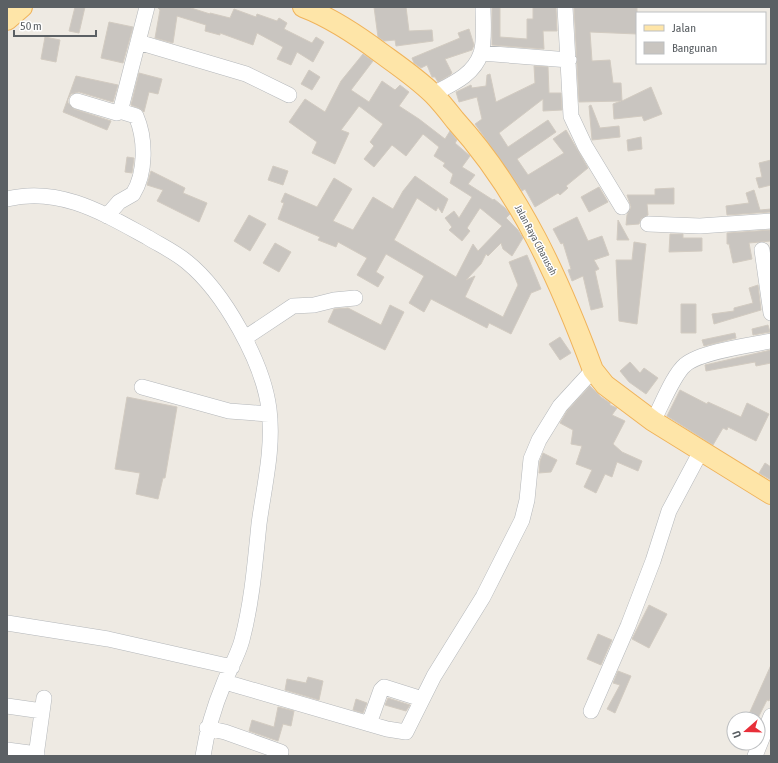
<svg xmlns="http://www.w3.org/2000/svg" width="778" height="763" font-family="'Asap Condensed',sans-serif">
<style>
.building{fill:#c9c5c0;stroke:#d2cbc1}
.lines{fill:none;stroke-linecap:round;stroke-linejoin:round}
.minor-casing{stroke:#b4b7ba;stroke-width:16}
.major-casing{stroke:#f0b35a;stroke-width:22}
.minor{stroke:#fff;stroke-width:15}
.major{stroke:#fee5a8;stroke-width:20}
.labels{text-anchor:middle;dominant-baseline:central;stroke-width:3;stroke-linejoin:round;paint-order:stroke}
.street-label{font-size:10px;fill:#5b6064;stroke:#fff}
</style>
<rect width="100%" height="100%" fill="#eeeae3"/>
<path class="building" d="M75,7H85L79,33L69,31Z
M157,7H188L210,14V13L230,18L234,9L256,17L257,14L277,21L279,18L287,23L284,29L312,43L316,37L324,42L313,62L297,52L291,65L277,59L283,47L257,33L253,45L220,33V35L205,31L206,25L177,16L173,43L155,38L160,10Z
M374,7H406L409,31L432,30L433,41L396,46L395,40L384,41L378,37Z
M492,7H500V37L527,39V19H533V7H556L557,31H543L544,49L492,45Z
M574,7H637V34L590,32L592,61L610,60L613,83H621L622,101L651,87L662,114L644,121L642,116L614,119L613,104L621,101L579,102Z
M109,22L133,27L123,63L101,58Z
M469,29L474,45L472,50L445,59L452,73L450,75L438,82L435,77H432L427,65L421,68L414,63L412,58L460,38L458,33Z
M45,37L60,40L56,62L41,59Z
M363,54L373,61L351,90L369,102L382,81L395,90L400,85L409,92L399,106L419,119L445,139L450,131L457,140L455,143L470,156L462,167L475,175L468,184L493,200L494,199L505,208L510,214L506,218L518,230L523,238L512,256L503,249L501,243L488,256L486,254L481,264L466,280L475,276L465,297L503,317L518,285L509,262L527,255L541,289L531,293L511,334L489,323L487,328L431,299L424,312L409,303L424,276L386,254L376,272L384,277L378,287L357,275L367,258L338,242L336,247L318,240L320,237L278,219L284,203L281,202L285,193L317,207L334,178L352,189L333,221L353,230L373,197L393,209L403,191L415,176L448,199L442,213L438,207L436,211L417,198L394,240L456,277L473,244L478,251L502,226L480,208L467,228L470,231L462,241L449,230L452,227L445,218L454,211L459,218L472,197L450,183L453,174L443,166L445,163L434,156L439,147L423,134L406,156L392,145L374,167L364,159L374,146L370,142L383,124L359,106L341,130L349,133L335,164L312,153L317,142L289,122L305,99L325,112L341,81Z
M534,66L548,67L549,93H561L562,110L543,111V99L499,133L508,147L548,120L556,132L517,159L528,175L564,153L553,139L566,130L588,168L566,186L568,188L560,195L558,193L535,207L525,189L522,191L475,124L482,119L477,97L459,102L456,92L471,85L472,88L486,86L487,75L490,74L496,102L535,83Z
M309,70L320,77L312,90L301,84Z
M139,73L162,79L158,94L149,92L144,112L139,108L131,105Z
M76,76L118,85L113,102L79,92L71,94L68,99V103L74,109L111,121L107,130L63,112Z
M591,105L600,128L619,126L620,137L592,140L589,106Z
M641,137L642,149L628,151L627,140Z
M127,157L134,158L132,173L125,172Z
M771,160V185L759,188L756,178L762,177L759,163Z
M273,166L288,171L283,185L268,180Z
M151,171L185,188L183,193L207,203L199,222L157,201L163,190L147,185Z
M599,187L608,202L589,212L581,197Z
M674,188V204H647L648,215L641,219L639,224L626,225L627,215L631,207L627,195H655V189Z
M754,190L760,210L771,209V212L727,215L726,206L749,203L746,193Z
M249,215L266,224L250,251L234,241Z
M577,217L588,241L602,236L609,255L594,260L599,269L595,271L603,307L591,310L583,276L572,281L568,270L571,269L563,243L561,244L553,229Z
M618,220L629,240H617Z
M770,230L771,241L749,243L752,259L733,263L729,244H727V233Z
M670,234H683V238H702V251L669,252Z
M634,242L646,244L637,324L619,321L616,260H632Z
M275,243L291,252L279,272L263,263Z
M758,285L761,310L714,324L712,314L734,311V308L753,303L749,288Z
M681,304H696V333H681Z
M390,305L404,312L385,350L328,322L334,309L348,308L381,325Z
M768,325L770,332L753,335L752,329Z
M735,333L736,338L704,346L702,340Z
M560,337L571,353L560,360L549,344Z
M771,350V363L756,366L755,362L706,371L705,365Z
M630,362L640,373L644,368L658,378L646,394L629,382L620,371Z
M590,386L601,397L610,403V405L617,408L612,415L625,421L613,444L622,452L642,461L638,471L617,462L612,477L605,474L596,493L584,487L592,470L576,464L582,446L571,444L573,430L560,423L567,411Z
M680,390L707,404L708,402L741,417L747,403L769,414L756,441L728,427L727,430L723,428L713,445L667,416Z
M127,397L177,407L165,478H163L158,499L136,494L140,473L115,469Z
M543,453L557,460L551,472L539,473L540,461Z
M765,463L771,467V480L759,473Z
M649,605L667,614L649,648L632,639Z
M598,634L612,640L601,665L587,659Z
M771,665V697L769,701L767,700L758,718L749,714Z
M618,671L631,676L615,713L607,709L620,685L613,683Z
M308,677L323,681L319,700L285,690L287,679L306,683Z
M388,698L410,705L406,711L385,705Z
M356,699L367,703L363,713L353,710Z
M278,707L294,711L291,726L283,724L278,741L249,731L252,720L274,727Z"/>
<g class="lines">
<defs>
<path id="minor" d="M565,7L571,116L585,146L622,207
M138,42L246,74L289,95
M481,53L569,60
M433,94C452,84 474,75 481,53C485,42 483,20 483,7
M77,101L117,113L120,112L147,7
M7,199C59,186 103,213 147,237C160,245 175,252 187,262C224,292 263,362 269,409C274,448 264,486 259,524C255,563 252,602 242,640C238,655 230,668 224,683C214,707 207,730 203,756
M107,216L119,202L133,194C146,173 146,139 136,116L120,111
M648,224L700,226L771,221
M762,250L771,313
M245,338L293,306L314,305L334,300L355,298
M142,387L229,411L269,414
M653,421C661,407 673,375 685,365C699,352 750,345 771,341
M7,623L108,639L232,667
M225,682L387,729L406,732L434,676L483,597L522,520L527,500L531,459L539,440L560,406L593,370
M7,706L42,711
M591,711L628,626L653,561L669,511L701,451
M369,724L381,690L384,687L422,699
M207,728L225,732L281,752
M7,750L37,754
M36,756L44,698
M755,756L771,716"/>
<path id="major" d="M303,7C332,18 357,35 381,53C399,66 418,79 433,94C441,102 448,111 455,120C521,193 559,279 593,370L605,385L653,421L771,494
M7,20L22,7"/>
</defs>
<use href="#minor" class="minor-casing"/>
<use href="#major" class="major-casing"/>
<use href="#minor" class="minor"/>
<use href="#major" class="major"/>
</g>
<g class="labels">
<g class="street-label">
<text transform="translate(536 240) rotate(62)">Jalan Raya Cibarusah</text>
</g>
</g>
<rect width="778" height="763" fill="none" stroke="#5b6064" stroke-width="16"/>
<rect x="636" y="12" width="130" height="52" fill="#ffffff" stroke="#bdbfc1"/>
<rect x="644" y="25" width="20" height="6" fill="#fee5a8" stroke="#bdbfc1"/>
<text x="672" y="32" font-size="12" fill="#5b6064">Jalan</text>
<rect x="644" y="42" width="20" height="12" fill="#c9c5c0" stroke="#bdbfc1"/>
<text x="672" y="52" font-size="12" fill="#5b6064">Bangunan</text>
<g transform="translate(746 731) rotate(250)"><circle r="19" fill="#ffffff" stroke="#bdbfc1"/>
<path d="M0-3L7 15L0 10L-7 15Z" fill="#e82f39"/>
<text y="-6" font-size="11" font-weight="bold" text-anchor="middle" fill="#5b6064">U</text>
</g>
<path d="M14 30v6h82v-6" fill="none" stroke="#5b6064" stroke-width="2"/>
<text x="20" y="30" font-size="12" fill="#5b6064" stroke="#ffffff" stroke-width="3" paint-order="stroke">50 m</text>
</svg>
